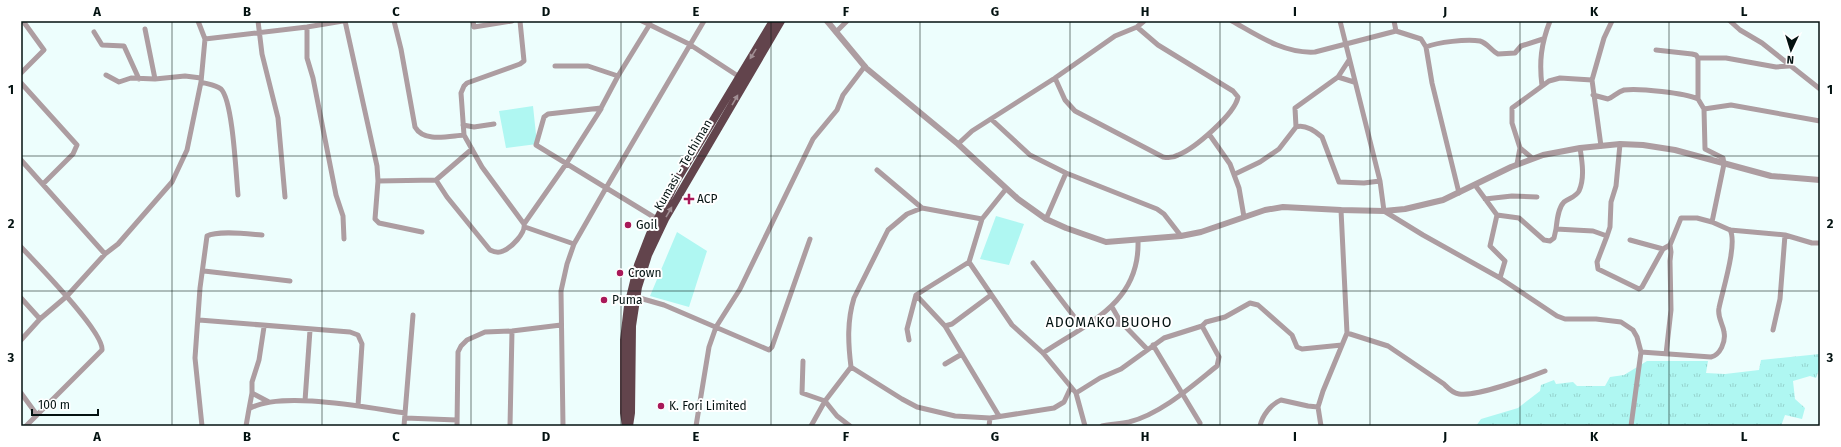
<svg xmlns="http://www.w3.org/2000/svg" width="1841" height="447" font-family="'Fira Sans',sans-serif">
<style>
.grass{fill:url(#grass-tufts)}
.pitch{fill:#aff7f2}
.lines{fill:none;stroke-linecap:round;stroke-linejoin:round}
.minor{stroke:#ad9da1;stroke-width:5}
.tertiary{stroke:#ad9da1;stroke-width:6}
.trunk{stroke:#62444c;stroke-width:8}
.oneway{fill:#a18f94}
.grid{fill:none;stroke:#031211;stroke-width:1;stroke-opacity:0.55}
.poi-dot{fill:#a81959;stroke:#fff;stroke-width:1.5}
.labels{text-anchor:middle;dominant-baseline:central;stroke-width:4;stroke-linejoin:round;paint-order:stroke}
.street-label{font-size:12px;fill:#031211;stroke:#fff}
.poi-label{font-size:12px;fill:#031211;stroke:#fff;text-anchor:start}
.quarter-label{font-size:14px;letter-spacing:1px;fill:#031211;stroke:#fff}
.neatline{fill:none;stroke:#031211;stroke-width:1.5}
.grid-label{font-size:13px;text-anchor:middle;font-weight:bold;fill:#031211}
</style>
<defs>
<pattern id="grass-tufts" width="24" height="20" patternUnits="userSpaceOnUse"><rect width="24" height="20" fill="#aff7f2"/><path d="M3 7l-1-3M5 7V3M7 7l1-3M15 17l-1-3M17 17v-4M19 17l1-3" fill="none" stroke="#95d3ce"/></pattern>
</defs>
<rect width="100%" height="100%" fill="#edfefd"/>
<path class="grass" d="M1820,354V367L1816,378L1810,376L1793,381L1795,399L1805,408L1802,419L1785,415L1781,426H1476L1481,419L1518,408L1540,391L1541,385L1554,380L1556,384L1573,382L1577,386H1605L1610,377L1624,375L1647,361H1708L1706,373L1725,374L1759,370L1761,360Z"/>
<path class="pitch" d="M533,106L537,144L506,148L499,111Z
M996,216L1024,224L1009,265L980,259Z
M677,232L707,251L689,307L650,296Z"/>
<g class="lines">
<path class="minor" d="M258,21L262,54L278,118L285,197
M345,21L377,166L378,181L375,219L379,223L422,232
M394,21L401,49L415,127C424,143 449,136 464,135
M473,21L474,27L512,21
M642,21L689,44L738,76
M1232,21C1257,35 1284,54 1315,52L1396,31L1421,39L1426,47L1432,83L1459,193
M1340,21L1380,181L1384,211L1423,235L1500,278L1557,316L1565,319H1596L1621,322L1633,330L1637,337L1641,352L1631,426
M1394,21L1396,31
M1730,21L1740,30L1762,43L1820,89
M650,24L618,76L601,108L548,114L544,117L536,145L657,219
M307,27V58L313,78L336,195L343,216L344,239
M145,29L155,79
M94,32L102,45L124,46L139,79
M836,32L847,21
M205,39L307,27L343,21
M1426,47C1438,42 1466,39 1480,41C1487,43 1492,51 1498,54L1515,53L1521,46L1543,39
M1656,50L1692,54L1696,55L1698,58V99L1704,109L1705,149L1723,158L1724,164L1712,222L1730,230L1785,235L1812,243H1820
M1698,58H1726L1776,67L1789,66
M555,66H588L618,76
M21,73L44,50L23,21
M106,75L119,82L131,78L155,79L185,76L201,78
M1338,77L1354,82
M1055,78L1065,100L1075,111L1163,157C1168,158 1173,158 1178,155C1194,149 1235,114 1238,97L1233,91L1158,45L1137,27
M201,82C207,84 216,85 221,89C233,101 236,175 238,195
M21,83L77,145L73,154L43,184
M1542,86C1539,62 1541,44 1550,21
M1593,95L1608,99C1614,97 1617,92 1624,90C1639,88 1685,93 1698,99
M1704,109L1731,105L1820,121
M991,119L1030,155L1066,173L1157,209L1164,214L1181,236
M463,125L474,127L494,124
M1296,127L1295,108L1338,77L1349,60
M1209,134L1230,164L1239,188L1244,217
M958,144L972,131L1055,78L1115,36L1137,27L1144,21
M1601,146L1592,80L1604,38L1612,21
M1532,158L1520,148L1512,123V108L1549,81L1560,78L1592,80
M21,160L105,254
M1517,164L1520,148
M877,170L922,208
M1235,174L1260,162L1279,149L1296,127C1305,124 1315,131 1322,137L1339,182L1364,183L1380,181
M436,180L447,197L490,250C494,252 499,253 503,251C511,248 526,233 524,224L482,167L464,135L461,93L464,86L467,83L520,64L524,61L520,21
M378,181L436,180L472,149
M1475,185L1497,215L1490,246L1505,261L1500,278
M1006,189L982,219L969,262L1012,325L1043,353L1076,393L1085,426
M1485,199L1512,196L1537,197
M1341,210L1347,333L1388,346L1444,384C1448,388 1452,393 1459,394C1476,397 1527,378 1545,371
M1497,215L1519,218L1544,240L1550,241L1554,238L1556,229L1593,231L1607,236L1610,227L1611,202L1616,186L1620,144
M982,219L922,208L907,214L888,230L854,298C847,321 848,343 851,367L902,399L917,407L955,416L990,418L1054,408L1064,402L1071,387
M1046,219L1066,173
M524,224L566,164L601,109
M525,227L574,244
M1556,229C1557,221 1558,208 1564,202C1569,198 1576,197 1579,191C1585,178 1582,161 1580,148
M1607,236L1597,262L1598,269L1639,289L1642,287L1663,249L1670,245
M1630,240L1663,249
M21,247C36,263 104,332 102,350L37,415
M1033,263L1082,327
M204,271L290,281
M916,295L945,326L952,324L991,295
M636,297L664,305L769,350L772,347L810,239
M21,298L40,319
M1112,307L1120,321L1147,349
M199,320L350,332L358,335L362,344L358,406
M1092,321L1124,325
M945,326L999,416
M1773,330L1780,299L1785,235
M21,340L40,319L67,296L105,254L118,244L172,182L187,150L201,82L205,39L198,21
M909,340L907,329L916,295L969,262
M1153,345L1200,423
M1641,352L1711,357C1720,355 1726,342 1724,332C1723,324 1717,317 1719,308C1722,292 1738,243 1730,230
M1043,353C1088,323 1140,303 1138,241
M1666,354L1671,310L1670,261L1671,252L1670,245L1681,218H1697L1712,222
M803,361L802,393L825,401L837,416L850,426
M945,364L962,354
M21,393L37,415L26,426
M252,393L269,402
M1076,393L1100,378L1121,369L1164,338L1202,326L1206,322L1225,317L1250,303L1258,305L1292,335L1297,347L1302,349L1342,345
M305,401L310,330
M249,409L252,393V382L259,360L264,327
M405,418L457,420
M202,426L195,358L200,288L207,236C218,230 249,234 262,235
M246,426L249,409C279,390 369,408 405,413
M404,426L413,315
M457,426L458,352L461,346L467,340L485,332L512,331L561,325
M510,426L512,331
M563,426L561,291L567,264L574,244L606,188L704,21
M696,426L709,347L716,327L740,289L813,139L837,110L843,95L865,66
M811,426L825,401L851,367
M989,426L990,418
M1102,426C1111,424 1120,424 1129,422C1161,414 1192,386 1217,366L1219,357L1202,326
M1260,426C1262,416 1271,404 1281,400L1308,406L1318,407
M1321,426L1318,407L1323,391L1347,333"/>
<path class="tertiary" d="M827,21L866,68L958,144L1018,199L1046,219L1066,228L1106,242L1181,236L1201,232L1265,210L1283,207L1341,210L1384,211L1405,209L1443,200L1511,167L1543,155L1580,148L1620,144L1643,145L1675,150L1771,176L1820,180"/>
<path class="trunk" d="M626,426L624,413V340L628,306L638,265L650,234L677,180L773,21
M629,426L631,413L632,326L638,287L648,255L665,219L781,21"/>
</g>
<defs><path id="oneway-solid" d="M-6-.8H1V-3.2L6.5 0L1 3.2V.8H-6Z"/></defs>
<g class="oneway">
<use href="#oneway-solid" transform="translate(753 54) rotate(122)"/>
<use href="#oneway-solid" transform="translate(735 100) rotate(-60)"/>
<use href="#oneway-solid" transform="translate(669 212) rotate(-60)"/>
</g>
<path class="grid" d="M172,21V426M322,21V426M471,21V426M621,21V426M771,21V426M920,21V426M1070,21V426M1220,21V426M1370,21V426M1520,21V426M1669,21V426M21,156H1820M21,291H1820"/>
<g class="poi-dot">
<path d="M687 193h4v4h4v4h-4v4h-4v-4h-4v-4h4z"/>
<circle cx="628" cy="225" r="4"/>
<circle cx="620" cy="273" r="4"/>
<circle cx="604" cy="300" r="4"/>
<circle cx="661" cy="406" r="4"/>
</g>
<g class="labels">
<g class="street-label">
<text transform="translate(683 165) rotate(-60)">Kumasi - Techiman</text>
</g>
<g class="poi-label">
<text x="697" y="199">ACP</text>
<text x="636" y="225">Goil</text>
<text x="628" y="273">Crown</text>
<text x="612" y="300">Puma</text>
<text x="669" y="406">K. Fori Limited</text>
</g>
<g class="quarter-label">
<text x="1109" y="322">ADOMAKO BUOHO</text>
</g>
</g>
<rect width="1841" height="447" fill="none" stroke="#ffffff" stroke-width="44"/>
<g transform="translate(1791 50) rotate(184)" stroke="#ffffff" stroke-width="3" paint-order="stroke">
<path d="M0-3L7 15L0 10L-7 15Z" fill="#031211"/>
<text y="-6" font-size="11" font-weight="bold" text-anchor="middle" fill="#031211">N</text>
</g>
<path d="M32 409v6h66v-6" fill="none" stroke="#031211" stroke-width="2"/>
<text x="38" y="409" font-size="12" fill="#031211" stroke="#ffffff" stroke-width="3" paint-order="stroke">100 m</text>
<rect x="22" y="22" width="1797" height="403" class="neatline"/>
<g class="grid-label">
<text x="97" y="16">A</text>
<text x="247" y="16">B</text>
<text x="396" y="16">C</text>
<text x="546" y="16">D</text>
<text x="696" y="16">E</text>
<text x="846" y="16">F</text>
<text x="995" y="16">G</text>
<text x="1145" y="16">H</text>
<text x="1295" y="16">I</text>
<text x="1445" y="16">J</text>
<text x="1594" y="16">K</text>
<text x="1744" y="16">L</text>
<text x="11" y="94">1</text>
<text x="1830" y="94">1</text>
<text x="11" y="228">2</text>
<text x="1830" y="228">2</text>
<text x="11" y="362">3</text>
<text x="1830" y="362">3</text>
<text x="97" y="441">A</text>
<text x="247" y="441">B</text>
<text x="396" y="441">C</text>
<text x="546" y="441">D</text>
<text x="696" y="441">E</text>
<text x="846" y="441">F</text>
<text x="995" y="441">G</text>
<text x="1145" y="441">H</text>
<text x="1295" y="441">I</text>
<text x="1445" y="441">J</text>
<text x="1594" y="441">K</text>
<text x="1744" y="441">L</text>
</g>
</svg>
